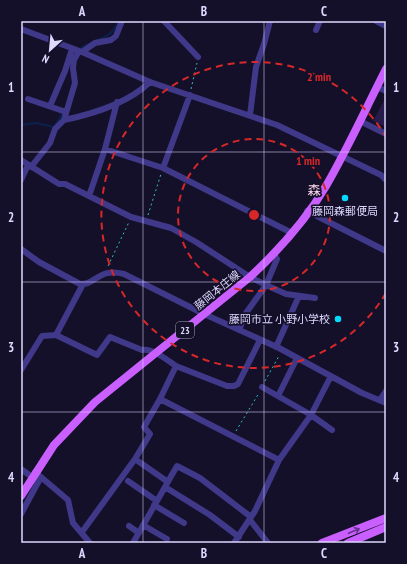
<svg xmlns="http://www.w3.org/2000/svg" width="407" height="564" font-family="'PT Sans Narrow','Noto Sans JP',sans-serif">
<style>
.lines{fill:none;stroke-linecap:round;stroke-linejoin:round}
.stream{stroke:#0b214d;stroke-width:2}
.building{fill:#271b4b}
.path{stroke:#2cbfbc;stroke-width:1;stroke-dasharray:2 3;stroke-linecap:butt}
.minor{stroke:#40398a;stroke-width:6}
.major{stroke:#ca5fff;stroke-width:8}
.oneway{stroke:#66348a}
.grid{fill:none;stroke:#ded8ff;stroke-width:1;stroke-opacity:0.55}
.ring{fill:none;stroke:#d62828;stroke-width:2;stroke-dasharray:7 5}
.poi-dot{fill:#04dbff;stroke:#15102a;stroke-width:1.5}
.labels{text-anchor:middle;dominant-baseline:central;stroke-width:3.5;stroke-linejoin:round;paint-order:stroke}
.shield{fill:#15102a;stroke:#a29cbf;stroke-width:1}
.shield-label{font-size:10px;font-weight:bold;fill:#ded8ff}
.poi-label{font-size:11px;fill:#ded8ff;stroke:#15102a}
.street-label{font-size:11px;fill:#ded8ff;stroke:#15102a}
.quarter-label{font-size:13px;fill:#ffdaf0;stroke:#15102a}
.centre{fill:#d62828;stroke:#15102a;stroke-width:2}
.ring-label{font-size:12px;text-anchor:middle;font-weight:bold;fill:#d62828;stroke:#15102a;stroke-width:3.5;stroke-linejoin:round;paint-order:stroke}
.neatline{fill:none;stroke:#ded8ff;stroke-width:1.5}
.grid-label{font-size:13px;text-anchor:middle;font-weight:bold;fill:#ded8ff}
</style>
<rect width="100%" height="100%" fill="#15102a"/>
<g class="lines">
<path class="stream" d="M80,49C97,36 108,43 119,21
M21,125L36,123L54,127L63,113"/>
</g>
<path class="building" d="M386,97V127L373,121Z"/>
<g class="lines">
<path class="path" d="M191,89L197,63
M148,215L161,174
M108,266L129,222
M265,381L279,356
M236,431L259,393"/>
<path class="minor" d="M164,21L198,57
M376,21L386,26
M21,29L82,52L150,82L277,125L381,175L386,180
M316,30L320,21
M82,52L95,43L111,40L116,36L122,21
M377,87L386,91
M28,99L66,112
M50,106L65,71L72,49
M250,115L256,67L264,44L270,21
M64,120C93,114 128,103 150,82
M360,121L386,134
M105,149L163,168L292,233
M21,160L59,184H65L131,217L171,228L196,242L250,277L266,285L286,294L315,298
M31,167L50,143L55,129L64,120L75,83L73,68L74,60L79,51
M163,168L190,95
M21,180L28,165
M89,196L105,149L117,102
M307,211L386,251
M21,249L39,262L80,284C95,286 98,267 124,274L204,314L279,348L362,393L386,403
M239,330L246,313L266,285L277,259L274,254
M56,335L97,355L110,337L142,350C153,348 167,360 176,366L160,399L279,460
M276,347L299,296
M176,366L227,386H234L238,384L260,340
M21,370L42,336L56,335L83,284
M262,387L311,415L332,430
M278,396L297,358
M380,400L386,391
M135,459L150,434L144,427L160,399
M21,469L32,477
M35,472L68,500L73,523L90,543
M128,481L157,501
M166,485L177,466L200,478L251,517
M154,505L184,523
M21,514L41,477
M250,520L268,543
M143,525L167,539
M129,526L139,533
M82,532L135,459L168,482
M133,543L165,487L210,515L239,537
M234,543L255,511L279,460L311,415L331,376"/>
<path class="major" d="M21,496L54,445L95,402L250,277C279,250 306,220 326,186C348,148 366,108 386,69
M322,543L386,518
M348,543L386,527"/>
</g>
<defs><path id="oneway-shaft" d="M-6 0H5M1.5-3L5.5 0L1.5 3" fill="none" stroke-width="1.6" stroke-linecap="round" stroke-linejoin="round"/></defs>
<use class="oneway" href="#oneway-shaft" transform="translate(354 531) rotate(-23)"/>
<path class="grid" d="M143,21V543M264,21V543M21,152H386M21,282H386M21,412H386"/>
<g class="ring">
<circle cx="254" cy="215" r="76"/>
<path d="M386 293A153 153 0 1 1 386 137"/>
</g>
<g class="poi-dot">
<circle cx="345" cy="198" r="4"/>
<circle cx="338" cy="319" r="4"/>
</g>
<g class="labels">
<rect class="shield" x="176" y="322" width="18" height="16" rx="3"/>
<g class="shield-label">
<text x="185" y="330">23</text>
</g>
<g class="poi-label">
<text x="345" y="211">藤岡森郵便局</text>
<text x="330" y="319" text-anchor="end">藤岡市立 小野小学校</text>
</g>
<g class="street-label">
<text transform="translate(217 290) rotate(-39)">藤岡本庄線</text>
</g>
<g class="quarter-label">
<text x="314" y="190">森</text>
</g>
</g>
<circle cx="254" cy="215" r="6" class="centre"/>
<g class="ring-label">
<text x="319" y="81">2 min</text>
<text x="308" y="165">1 min</text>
</g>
<rect width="407" height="564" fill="none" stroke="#15102a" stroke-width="44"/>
<g transform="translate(50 50) rotate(207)" stroke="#15102a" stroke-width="3" paint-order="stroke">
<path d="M0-3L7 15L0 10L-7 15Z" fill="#ded8ff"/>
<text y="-6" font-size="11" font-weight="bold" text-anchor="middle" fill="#ded8ff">N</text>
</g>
<rect x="22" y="22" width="363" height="520" class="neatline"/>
<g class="grid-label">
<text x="82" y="16">A</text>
<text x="204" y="16">B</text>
<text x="324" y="16">C</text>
<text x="11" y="92">1</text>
<text x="396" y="92">1</text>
<text x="11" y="222">2</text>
<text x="396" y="222">2</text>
<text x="11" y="352">3</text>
<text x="396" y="352">3</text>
<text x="11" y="482">4</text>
<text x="396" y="482">4</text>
<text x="82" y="558">A</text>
<text x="204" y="558">B</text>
<text x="324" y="558">C</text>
</g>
</svg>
